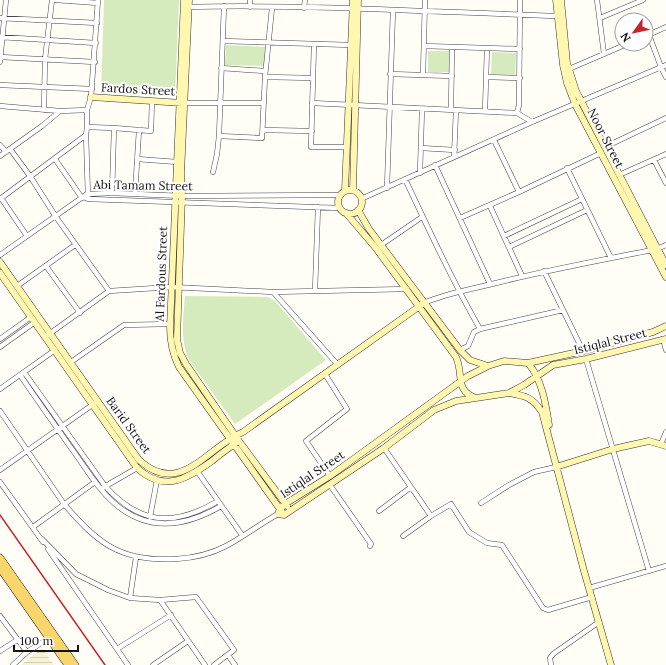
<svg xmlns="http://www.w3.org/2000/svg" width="666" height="665" font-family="Lora,serif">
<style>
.farmland{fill:url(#farmland-rules)}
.park{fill:#d5ebbd}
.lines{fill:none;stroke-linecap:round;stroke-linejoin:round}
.street-casing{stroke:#444;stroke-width:5.5}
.secondary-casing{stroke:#333;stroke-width:7}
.primary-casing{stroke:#222;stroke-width:8}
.street{stroke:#fff;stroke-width:4.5}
.secondary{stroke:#fff6b0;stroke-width:6}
.primary{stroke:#f9d66b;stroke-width:7}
.rail{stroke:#c4262e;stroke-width:1.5}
.labels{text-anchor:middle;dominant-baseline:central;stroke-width:4;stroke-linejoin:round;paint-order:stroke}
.street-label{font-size:12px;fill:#111;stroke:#fff}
</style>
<defs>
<pattern id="farmland-rules" width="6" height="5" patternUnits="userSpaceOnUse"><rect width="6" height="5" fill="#f6f3d4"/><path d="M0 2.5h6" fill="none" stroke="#d2cfb5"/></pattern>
</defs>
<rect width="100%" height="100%" fill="#fffdf5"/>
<path class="farmland" d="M42,648L54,665H21Z"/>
<path class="park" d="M104,0H179L175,96L101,92Z
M226,45L266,47L264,66L225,65Z
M428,51H449V72H428Z
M492,52L516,53L515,75L491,74Z
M185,296L267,297L274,300L326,360L235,424L189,360C180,338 183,319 185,296Z"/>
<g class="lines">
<defs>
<path id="street" d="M56,0L98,3
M597,0L604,54
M186,7C310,4 434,12 558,16
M250,7V0
M304,8L305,0
M0,18L97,23
M600,18L643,0
M649,35L661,67L666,77
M646,36L666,27
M0,37L96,43
M223,41L351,45
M314,44L311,147H347
M424,46L520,49
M0,57L95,62
M0,62L6,0
M221,68L265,71
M569,69L627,44
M390,74L452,76
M423,75L425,0
M265,77L313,78
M487,77L520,78
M0,85L92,89
M185,103H264
M312,103L517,113L532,122
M0,106L60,111L87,110
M451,109L452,48
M44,110L45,59L52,0
M485,111L487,48
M517,113L519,105L520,0
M87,127L114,128L151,131L152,101
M263,130L312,131
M219,136L262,138L265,77L272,8
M494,140L519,192
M0,145L6,152
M605,147L666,118
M421,148L455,150
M10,149L30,176L56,217L109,291
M0,156L42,126L60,111
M454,157L456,110
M55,159L82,198
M137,159L177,162
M654,160L666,183
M435,165L490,284
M567,168L611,258
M213,172L217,154L219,136L224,6
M420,173L422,109
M619,175L666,154
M405,179C429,230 452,280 480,329
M387,188L393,10
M112,193L114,128
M135,194L139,130
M84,197L88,199L340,208
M88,197L86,135L87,127V110L91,97L98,0
M1,198L27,236
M0,199L86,135
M361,199L532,122L666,65
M490,206L522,276
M460,218L519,192L601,153
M504,236L582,199
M381,245L422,217
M509,247L587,210
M657,249L666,245
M0,255L87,194L112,193L182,196L339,195
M46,266L80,313
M544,271L583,351
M17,286L75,245
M315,291L318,207
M273,292L338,365
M424,303C444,294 467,290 488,285C542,271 597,261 652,250
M45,337L109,291L172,287L273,292L407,289
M0,339L31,317
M663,339L666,350
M0,347L35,322
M460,350L468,346L474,332L480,329L563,310
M586,359L649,571
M71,362L124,325L170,324
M24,372L105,486C140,525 174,527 218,501
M325,374L347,409L306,441L330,476
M20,375C38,401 56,427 74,452C87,470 98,489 114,503C148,533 185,527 221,506
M0,389L55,350
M0,411L64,504C98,544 121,562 176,559C192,558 211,554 226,546C243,537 260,524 278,514
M661,444L666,432
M384,448L431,516L451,504L469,532L487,543L502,545L543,608L548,610L592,597
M0,470L95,403
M197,471L242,535
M0,482L43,542
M330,485L371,544L370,546
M104,487L137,468
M481,503L509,485L534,472L556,467
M379,511L411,487
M150,517L157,480
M33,527L95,482
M403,536L431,516
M42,539L76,574L108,590L130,598L160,600L196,597L234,650L214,665
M48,549L128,665
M589,588L666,566
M130,598L136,557
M160,600L205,665
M0,616L27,652
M117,649L171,615
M0,651L17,640
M228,655L235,665
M13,665L27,652L49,638
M153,665L188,641
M551,665L550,658L553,654L599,622"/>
<path id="secondary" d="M184,0L170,327C170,342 172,353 179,367L282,512
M189,0L181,173L182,196L177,339L180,353L186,364L239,441L287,506
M556,0L563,65L567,83L575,104L666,277
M561,0L567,63L576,91L666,265
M91,97L182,103
M345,190L353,0
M353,190L358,0
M338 202a12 12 0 1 1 24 0a12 12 0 1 1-24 0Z
M358,210L369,229L460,350L470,360L488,366
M346,213L375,247L456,357C464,374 454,389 475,398
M0,262L139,460C180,498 207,447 243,432L424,303
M0,273L137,468C164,493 187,479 212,461C220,454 229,448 237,442
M666,326L653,332L583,351L528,363L504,361L488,366L468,376L330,476L285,504L280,509L278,514L284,515L384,448L434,410L456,401L509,393L524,385L553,365L586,359L666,339
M528,363C542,379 546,405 549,425
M509,393C526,396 532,397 542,412L584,571L611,665
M556,467L613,449L649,441L666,446"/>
<path id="primary" d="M0,558L75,665
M0,568L68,665"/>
</defs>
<use href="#street" class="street-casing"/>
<use href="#secondary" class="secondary-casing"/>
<use href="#primary" class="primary-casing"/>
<use href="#street" class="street"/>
<use href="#secondary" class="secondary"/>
<use href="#primary" class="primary"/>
<path class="rail" d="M0,515L105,665"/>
</g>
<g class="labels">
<g class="street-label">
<text transform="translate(138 89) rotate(3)">Fardos Street</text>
<text transform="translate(606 138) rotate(63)">Noor Street</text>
<text transform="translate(143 185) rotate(1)">Abi Tamam Street</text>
<text transform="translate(161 274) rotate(-88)">Al Fardous Street</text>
<text transform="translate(610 341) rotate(-14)">Istiqlal Street</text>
<text transform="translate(129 425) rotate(54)">Barid Street</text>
<text transform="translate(312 474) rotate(-34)">Istiqlal Street</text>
</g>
</g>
<g transform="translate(634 32) rotate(237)"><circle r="19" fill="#ffffff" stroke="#a0a0a0"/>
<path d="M0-3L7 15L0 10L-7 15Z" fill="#c4262e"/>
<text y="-6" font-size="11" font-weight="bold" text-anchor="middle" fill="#111111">N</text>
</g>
<path d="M14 645v6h64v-6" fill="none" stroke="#111111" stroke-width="2"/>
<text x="20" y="645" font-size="12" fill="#111111" stroke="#ffffff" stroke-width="3" paint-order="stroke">100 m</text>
</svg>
